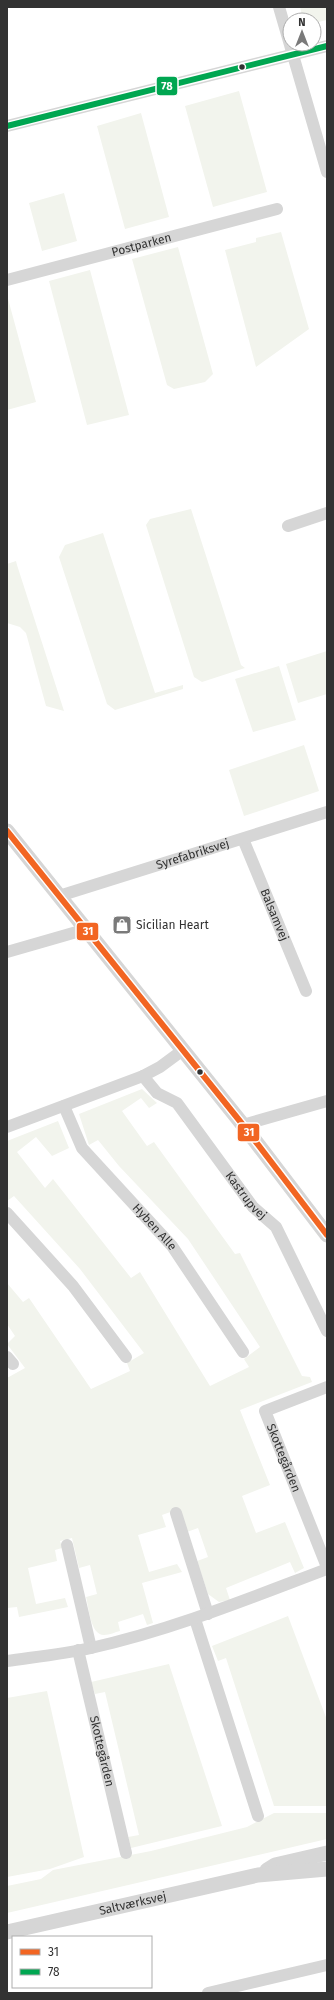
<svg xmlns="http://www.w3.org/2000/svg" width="334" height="2000" font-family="'Fira Sans',sans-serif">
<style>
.green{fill:#f2f4ed}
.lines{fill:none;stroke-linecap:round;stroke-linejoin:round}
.minor{stroke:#d6d6d6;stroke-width:12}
.tertiary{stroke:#d6d6d6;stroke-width:15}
.bus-1-casing{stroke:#fff;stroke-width:9}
.bus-2-casing{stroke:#fff;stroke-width:9}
.bus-1{stroke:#f26522;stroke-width:6}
.bus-2{stroke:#00a651;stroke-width:6}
.bus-dot{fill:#323232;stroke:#fff;stroke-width:1.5}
.labels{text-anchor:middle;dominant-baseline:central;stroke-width:4;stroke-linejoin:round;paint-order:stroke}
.street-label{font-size:12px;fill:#323232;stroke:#fff}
.poi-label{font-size:12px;fill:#323232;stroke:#fff;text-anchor:start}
.line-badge{stroke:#fff;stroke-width:1.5}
.badge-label{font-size:11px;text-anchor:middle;font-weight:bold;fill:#fff}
</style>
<rect width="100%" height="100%" fill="#fff"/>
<path class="green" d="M300,7H327V20L314,23V20L303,19Z
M239,91L267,192L213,207L185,106Z
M141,113L169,217L125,229L97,126Z
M64,193L77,241L42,251L29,203Z
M281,232L309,329L256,367L225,250L256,242V238Z
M178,247L213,374L205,382L174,389L167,385L132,259Z
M90,270L129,415L87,425L49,281Z
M7,295L36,402L7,410Z
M191,509L241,665L245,668L202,682L194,677L146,525L150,519Z
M103,533L155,693L183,685V689L115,710L107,704L59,557L65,545Z
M16,561L17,565L64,711L46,706L26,633L20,627L7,623V564Z
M327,651V694L298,703L286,664Z
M279,666L296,720L253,732L235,679Z
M304,745L319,791L244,816L229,770Z
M142,1089L157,1103L149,1108L141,1098L122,1111L147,1146L154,1142L235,1254L240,1253L302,1376L310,1377L312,1382L240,1410L270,1485L242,1496L256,1533L285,1522L304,1568L295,1573L290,1562L226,1588L230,1600L219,1602L208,1594L197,1561L208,1557L198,1528L187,1532L179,1509L162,1515L166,1527L138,1535L149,1572L177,1564L182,1572L142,1583L153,1623L147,1625L143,1614L118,1622L120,1631C115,1632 110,1635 104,1635C90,1635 89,1607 86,1597L97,1594L90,1565L79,1568L72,1538L60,1541L62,1548L55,1550L57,1561L28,1568L36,1604L65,1598L68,1607L19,1617L17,1607L7,1608V1378L25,1368L7,1344L15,1336L7,1324V1283L23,1302L29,1298L91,1389L130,1371L127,1363L144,1353L80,1269L14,1196L7,1201V1141L58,1121L69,1148L52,1156L36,1137L17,1152L45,1188L53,1179L131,1278L140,1272L210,1386L249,1367L244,1359L260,1347L188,1239L119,1166L98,1140L89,1145L79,1114Z
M288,1616L327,1720V1806H274L226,1658L218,1661L212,1646Z
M169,1664L222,1826L131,1848L128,1837L139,1835L105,1692L95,1694L91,1682Z
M47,1691L84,1857L50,1869L7,1877V1698Z
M274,1813H327V1839L7,1913V1886L41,1879L53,1870L151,1851L247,1827Z"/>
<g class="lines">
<g class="minor">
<path d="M279,7L327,172"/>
<path d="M7,126L327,46"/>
<path id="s1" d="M7,280L277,209"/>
<path d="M288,526L327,513"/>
<path id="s2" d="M243,839L306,991"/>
<path id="s3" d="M59,896L327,812"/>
<path d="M7,952L87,929"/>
<path id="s4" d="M143,1076L157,1093L177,1103L253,1207L276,1227L327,1331"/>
<path id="s5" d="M64,1106L82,1148L172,1246L243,1352"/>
<path d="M243,1125L327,1101"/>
<path d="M7,1127L143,1076L160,1067L183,1050"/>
<path d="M7,1213L73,1286L126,1357"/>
<path d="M7,1357L13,1364"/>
<path id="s6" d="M327,1387L265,1411L327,1567"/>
<path d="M176,1513L208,1614"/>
<path d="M67,1545L91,1648"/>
<path d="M195,1619L258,1816"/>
<path id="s7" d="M78,1650L126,1853"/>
<path d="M7,1661C35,1657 64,1654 91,1648C172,1630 250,1598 327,1569"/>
<path d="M208,1993L327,1965"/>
</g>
<g class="tertiary">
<path d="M7,831L243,1125L327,1235"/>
<path d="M267,1870L275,1865L327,1853"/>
<path id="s8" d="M7,1932L258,1875L327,1869"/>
</g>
<defs>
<path id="bus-1" d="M7,831L243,1125L327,1235"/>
<path id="bus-2" d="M7,126L327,46"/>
</defs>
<use href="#bus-1" class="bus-1-casing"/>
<use href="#bus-2" class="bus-2-casing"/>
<use href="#bus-1" class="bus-1"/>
<use href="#bus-2" class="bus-2"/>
</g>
<defs>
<symbol id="shop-square" viewBox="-11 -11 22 22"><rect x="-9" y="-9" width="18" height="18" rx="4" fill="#7a7a7a" stroke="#fff"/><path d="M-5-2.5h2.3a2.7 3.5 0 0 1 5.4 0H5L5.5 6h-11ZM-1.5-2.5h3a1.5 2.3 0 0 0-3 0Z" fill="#fff"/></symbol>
</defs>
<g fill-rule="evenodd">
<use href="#shop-square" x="111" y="914" width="22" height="22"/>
</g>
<g class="bus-dot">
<circle cx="242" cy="67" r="3.5"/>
<circle cx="200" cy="1072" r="3.5"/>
</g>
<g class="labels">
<g class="street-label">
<text stroke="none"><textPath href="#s1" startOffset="139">Postparken</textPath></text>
<text stroke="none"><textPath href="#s3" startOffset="140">Syrefabriksvej</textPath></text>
<text stroke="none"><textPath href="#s2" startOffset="82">Balsamvej</textPath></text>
<text stroke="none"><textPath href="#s4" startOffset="160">Kastrupvej</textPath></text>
<text stroke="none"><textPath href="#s5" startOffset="153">Hyben Alle</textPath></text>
<text stroke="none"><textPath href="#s6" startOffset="117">Skottegården</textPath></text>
<text stroke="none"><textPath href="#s7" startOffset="104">Skottegården</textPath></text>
<text stroke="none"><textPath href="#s8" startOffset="129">Saltværksvej</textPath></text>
</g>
<g class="poi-label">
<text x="136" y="925">Sicilian Heart</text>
</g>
</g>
<g class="line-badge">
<rect x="156" y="76" width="22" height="20" rx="4" fill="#00a651"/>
<rect x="76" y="922" width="23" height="19" rx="4" fill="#f26522"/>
<rect x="237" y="1123" width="23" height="19" rx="4" fill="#f26522"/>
</g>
<g class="badge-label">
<text x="167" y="90">78</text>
<text x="88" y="935">31</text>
<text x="249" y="1136">31</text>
</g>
<rect width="334" height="2000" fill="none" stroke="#323232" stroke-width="16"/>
<rect x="12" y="1936" width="140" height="52" fill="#ffffff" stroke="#adadad"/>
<rect x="20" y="1949" width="20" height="6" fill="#f26522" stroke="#adadad"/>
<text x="48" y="1956" font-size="12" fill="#323232">31</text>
<rect x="20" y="1969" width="20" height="6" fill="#00a651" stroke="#adadad"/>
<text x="48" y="1976" font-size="12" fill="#323232">78</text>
<g transform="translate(302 32)"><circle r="19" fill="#ffffff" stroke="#adadad"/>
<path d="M0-3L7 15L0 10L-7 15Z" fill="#7a7a7a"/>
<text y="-6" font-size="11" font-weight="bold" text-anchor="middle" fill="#323232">N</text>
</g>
</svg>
